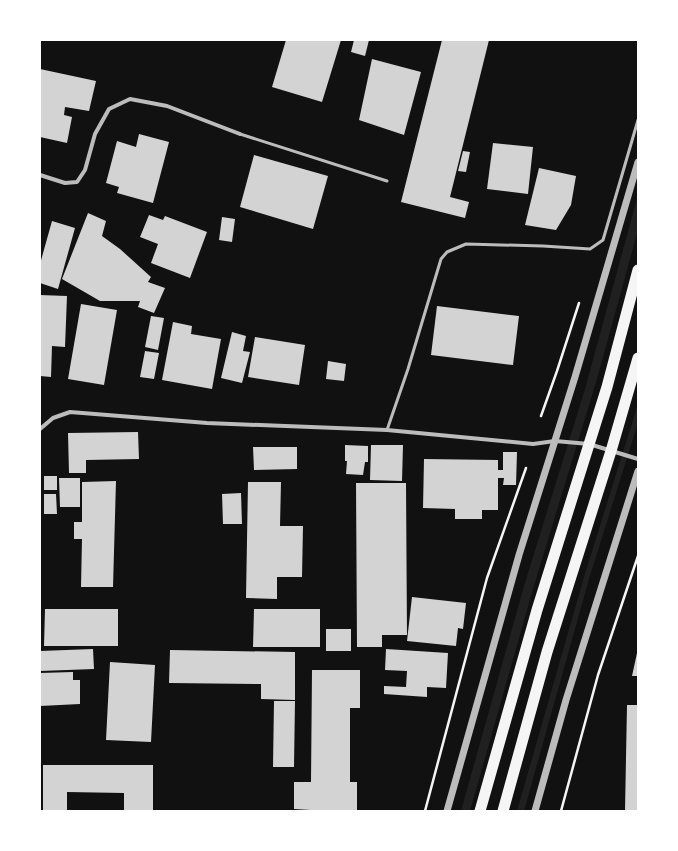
<svg xmlns="http://www.w3.org/2000/svg" width="678" height="851" font-family="'Fira Sans',sans-serif">
<style>
.green{fill:#202020}
.building{fill:#d3d3d3}
.lines{fill:none;stroke-linecap:round;stroke-linejoin:round}
.path{stroke:#f5f5f5;stroke-width:2.5}
.service{stroke:#bcbcbc;stroke-width:3}
.minor{stroke:#bcbcbc;stroke-width:4}
.tertiary{stroke:#bcbcbc;stroke-width:7}
.trunk{stroke:#f5f5f5;stroke-width:11}
</style>
<rect width="100%" height="100%" fill="#111"/>
<path class="green" d="M638,195V230L597,379L533,589L470,811H461L524,586L585,389Z
M638,404V423L589,579L524,811H517L584,577Z"/>
<path class="building" d="M286,40H341L322,102L272,87Z
M354,40H369L365,56L351,52Z
M442,40H489L450,197L469,202L465,218L401,202Z
M372,59L421,72L404,135L359,120Z
M40,69L96,81L89,111L65,107L64,115L72,117L67,143L40,137Z
M139,134L169,142L153,203L117,193L119,187L106,183L117,141L136,147Z
M493,143L533,147L528,194L487,189Z
M463,151L470,152L466,172L458,171Z
M254,155L328,176L313,229L240,207Z
M539,168L576,176L571,205L556,230L525,225Z
M88,213L106,221L102,236L120,249L151,277L148,282L165,288L154,313L138,307L140,301H100L62,279Z
M149,215L163,220L165,216L207,232L190,278L151,263L158,244L140,237Z
M222,217L235,219L232,242L219,240Z
M52,221L75,228L58,289L40,283V264Z
M40,295L67,296L65,347L52,346L51,377L40,376Z
M81,304L117,310L104,385L68,379Z
M437,306L519,316L513,365L431,355Z
M151,316L164,318L158,350L145,347Z
M173,322L192,326L191,334L221,339L212,389L162,380Z
M232,332L246,336L243,351L250,352L242,383L221,378Z
M255,337L305,345L299,385L248,377Z
M145,351L159,353L154,379L140,377Z
M328,361L346,364L344,381L326,379Z
M138,432L139,459L86,460V473H69L68,433Z
M345,445L368,446V462H365L363,475L346,474L347,461H345Z
M371,445H403L402,481L370,480Z
M253,447H297V469L254,470Z
M503,452H517L516,485H503L504,478H498V510H482V519H455V509L423,508L424,459L498,460V470H503Z
M44,476H57V490H44Z
M59,478H80V507H60Z
M116,481L113,587H81L82,539H74V522H82V482Z
M248,482H281L280,526H303L302,577H277V599L246,598Z
M356,483H406L407,635H382V647H357Z
M241,493L242,524H223L222,494Z
M44,494H56L57,514H44Z
M412,597L466,603L463,629L458,628L456,646L407,641Z
M45,609H118V646H44Z
M254,609H320V647H253Z
M326,629H351V651H326Z
M93,649L94,669L40,671V651Z
M386,649L448,653L446,688L427,687V697L384,694V686L406,687L407,671L385,670Z
M170,650L295,652V700L261,699V684L169,683Z
M637,653L638,676H632Z
M110,662L155,665L151,742L106,740Z
M312,670H360V708H350V782H357V811H311V810L294,809V782H311Z
M73,672V680H80V704L40,706V673Z
M274,701H295L294,767H273Z
M627,705H638V811H625Z
M43,765H153V811H124V793L67,792V811H43Z"/>
<g class="lines">
<path class="path" d="M541,416L557,371L579,303
M425,811L487,578L526,468
M561,811L598,675L638,556"/>
<path class="service" d="M240,134L387,181
M387,430L408,369L441,259L447,252L466,244L543,246L590,249L603,240L638,120"/>
<path class="minor" d="M40,175L65,183L77,182L85,170L95,134L109,109L130,99L167,106L240,134
M40,429L53,418L70,412L207,423L387,430L533,444L555,441L589,444L638,459"/>
<path class="tertiary" d="M447,811L519,555L575,377L638,162
M535,811L566,700L638,471"/>
<path class="trunk" d="M480,811L537,610L607,387L638,270
M503,811L547,652L611,451L638,358"/>
</g>
<rect width="678" height="851" fill="none" stroke="#ffffff" stroke-width="82"/>
</svg>
